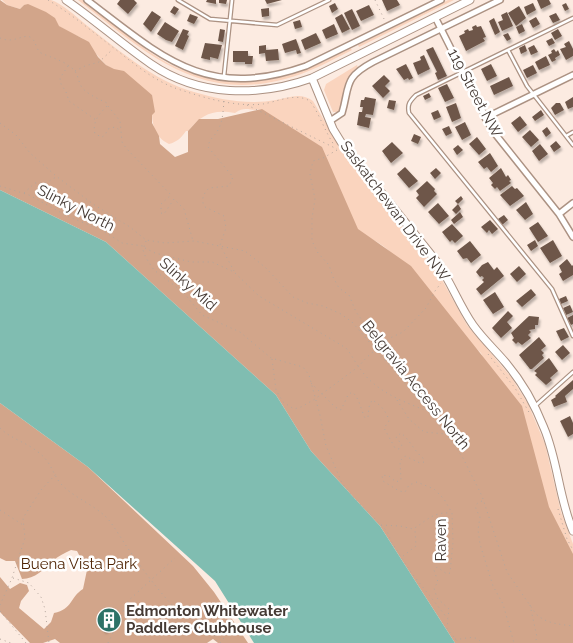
<svg xmlns="http://www.w3.org/2000/svg" width="573" height="643" font-family="Raleway,sans-serif">
<style>
.green{fill:#fad4be}
.forest{fill:#d2a58a}
.water{fill:#80bdb1}
.building{fill:#6e5749;filter:url(#shadow)}
.lines{fill:none;stroke-linecap:round;stroke-linejoin:round}
.lane-casing{stroke:#ac9283;stroke-width:5}
.street-casing{stroke:#ac9283;stroke-width:8}
.secondary-casing{stroke:#ac9283;stroke-width:9}
.path{stroke:#b3a59c;stroke-width:1;stroke-dasharray:1 4;stroke-linecap:butt}
.lane{stroke:#fff;stroke-width:2.5}
.street{stroke:#fff;stroke-width:5}
.secondary{stroke:#fff;stroke-width:7}
.labels{text-anchor:middle;dominant-baseline:central;stroke-width:5;stroke-linejoin:round;paint-order:stroke}
.street-label{font-size:15px;fill:#453a34;stroke:#fff}
.park-label{font-size:15px;fill:#502505;stroke:#fff}
.poi-label{font-size:15px;font-weight:bold;fill:#453a34;stroke:#fff;text-anchor:start}
</style>
<defs>
<filter id="shadow"><feDropShadow dx="1.5" dy="3" stdDeviation="1" flood-color="#0004"/></filter>
</defs>
<rect width="100%" height="100%" fill="#fcebe1"/>
<path class="green" d="M2,0C13,0 42,0 51,0C61,3 77,17 85,24C119,50 152,80 194,92C221,100 249,105 276,100C289,97 302,92 313,101L340,148L437,271L467,325L511,377L528,404L545,444L561,512L573,544V573L481,353L468,341L403,269C389,246 377,240 352,232L263,118L262,109C250,112 246,105 235,113C213,109 202,114 188,131H186C181,138 177,142 169,144C149,134 152,114 152,95L106,65L82,38L70,33L24,5L20,9L7,5Z
M78,0H83C108,19 132,41 159,58C200,84 253,88 298,72C316,66 333,57 350,48L352,50C330,61 309,73 285,79C196,103 143,50 78,0Z
M448,0H454L359,47L358,45Z
M357,65L358,68C353,72 348,77 345,84C342,93 344,105 338,112H333L324,90L326,84Z"/>
<path class="forest" d="M0,0L7,5L20,9L24,5L28,4L46,12L55,18L59,26L89,42L98,57L106,65L114,69L124,71L152,95L155,112L152,115V123L159,136L160,144L175,157L188,152V131L199,119H218L262,109L322,147L358,229L411,266L522,406L549,507L573,554V643H455L380,526L311,451L276,395L106,242L0,190Z
M0,403L88,467L193,566L214,592L248,643H218L213,639L207,643H60L55,639L43,643H30L0,612V577L10,589L20,583L27,585L29,591L21,601L19,608L44,629L51,622L54,613C73,609 70,597 83,589L87,570L77,551L71,550C65,553 58,556 53,561C44,569 35,579 22,579L15,561H6L0,558Z"/>
<path class="water" d="M0,190L106,242L276,395L311,451L380,526L455,643H254L215,581L88,467L0,403Z"/>
<path class="building" d="M120,0H134L137,3L128,14L117,4Z
M207,0H216V4L206,2Z
M219,0H227L226,4L219,3Z
M265,0H282L267,4Z
M382,0H397L400,5L387,11Z
M537,0H549L551,4L541,9Z
M335,3L338,9L332,13L329,6Z
M533,3L536,10L527,15L524,7Z
M566,3L569,9L565,11L562,5Z
M369,5L374,15L361,21L356,11Z
M174,6L179,9L175,15L170,12Z
M519,6L526,18L516,26L508,13Z
M269,8V16L262,17L261,9Z
M352,9L360,26L352,30L344,13Z
M152,11L161,17L151,32L143,24Z
M507,12L513,26L502,31L498,22L503,20L501,15Z
M556,13L560,20L553,23L549,16Z
M190,14L198,17L194,24L187,21Z
M342,14L350,29L342,33L335,18Z
M536,17L540,24L533,28L529,21Z
M494,18L500,32L495,35L489,21Z
M300,20L302,27L295,29L293,22Z
M165,22L179,31L172,42L166,40L157,34Z
M334,24L338,34L326,39L322,30Z
M522,24L525,31L519,34L516,27Z
M476,25L477,27L481,26L486,37L483,38L485,41L466,51L459,36L465,33L464,31L468,29L469,31L473,30L472,27Z
M183,29L189,31L187,35L189,36L183,50L175,46Z
M220,29L225,30L223,42L218,41Z
M558,29L562,36L555,40L551,33Z
M316,33L321,43L305,50L301,40Z
M508,33L511,39L507,41L503,35Z
M552,38L555,43L549,46L546,41Z
M296,39L301,53L297,54L296,50L285,53L282,44Z
M569,41L573,49V56L566,60L560,49L566,47L564,44Z
M205,43L222,45L218,59L210,57V60L201,58Z
M266,45V50L278,49L279,60L266,61L265,53L259,54V46Z
M525,45L527,51L521,54L519,48Z
M534,45L538,52L531,55L528,48Z
M433,47L447,76L438,80L435,73L437,72L426,50Z
M554,49L556,52L558,50L560,55L555,58L556,60L552,62L548,55L552,53L551,51Z
M233,51H248V56H253L252,64H245V62H233Z
M424,55L430,69L418,75L413,63L421,60L420,57Z
M546,56L550,65L539,70L535,62Z
M406,64L413,78L409,80L408,78L404,80L396,69Z
M491,64L497,76L487,81L481,69Z
M533,65L537,73L527,78L523,70Z
M384,75L390,81L385,86L390,91L383,98L372,86Z
M509,77L513,86L494,95L490,86Z
M447,84L454,98L445,102L438,88Z
M429,93L431,97L425,100L423,96Z
M365,97L376,99L373,115L366,114L365,117L371,118L369,128L357,125L359,112H362L363,107H360L361,100H364Z
M573,97V107L568,109L565,102Z
M389,100L396,101L394,110L387,108Z
M456,103L461,118L452,122L446,107Z
M556,103H560L564,110L555,115L551,108Z
M438,110L441,117L434,120L431,113Z
M541,110L544,115L535,121L532,117Z
M520,116L527,125L518,132L511,123Z
M465,122L471,135L462,140L455,127Z
M449,126L452,133L446,136L442,129Z
M547,127L551,133L546,137L542,131Z
M530,130L539,140L531,147L522,137Z
M414,134L421,137L418,144L411,141Z
M477,137L486,149L479,155L469,144Z
M556,141L561,147L554,152L550,146Z
M392,142L403,153L391,163L382,151Z
M540,144L548,154L539,161L532,151Z
M458,145L463,150L457,155L453,149Z
M490,153L498,166L491,172L487,167L484,169L478,162Z
M405,167L418,181L409,188L397,174Z
M436,168L441,173L435,179L430,173Z
M501,168L506,177L508,175L511,180L509,181L511,183L500,191L497,187L495,189L491,185L493,183L489,178Z
M427,181L435,189L434,191L437,194L424,207L416,198L419,195L416,191Z
M512,186L515,189L517,188L524,196L510,206L500,195Z
M461,196L463,199L458,204L455,201Z
M526,202L533,214L525,220L516,210Z
M438,203L449,216L439,224L428,212Z
M458,204L461,209L456,214L452,210Z
M460,212L463,217L454,224L451,220Z
M504,215L508,220L502,225L498,219Z
M490,220L498,229L492,234L489,230L487,233L481,227Z
M538,222L548,236L538,242L529,228Z
M452,224L463,236L455,243L452,240L450,242L442,232Z
M535,240L538,246L531,251L527,245Z
M553,240L562,256L550,263L540,248Z
M470,241L481,255L471,263L467,258L463,259L457,251Z
M567,259L572,266L573,265V275L563,281L559,274L562,272L559,266Z
M488,262L494,270L497,267L504,276L481,295L476,289L484,282L482,280L484,278L482,276L480,277L476,272L482,265Z
M519,266L526,274L517,282L510,274Z
M531,289L536,295L522,307L516,301Z
M495,292L504,307L493,314L483,300Z
M566,296L568,301L561,304L559,299Z
M570,305L573,312L566,315L563,308Z
M508,311L513,316L507,322L512,328L501,338L492,328Z
M573,315V324L571,325L567,318Z
M529,316L539,317L538,325H535V329L529,330L531,332L528,335L531,338L522,345L518,342L516,344L512,340L514,338L511,333Z
M564,328L569,337L561,341L556,331Z
M539,337L546,346L541,350L544,353L542,355L544,358L532,369H530L519,355Z
M563,345L570,353L562,360L555,352Z
M549,358L558,371L550,378L552,380L546,385L535,375L537,373L534,371Z
M573,380V389L565,396L567,402L554,407L551,400L556,397L555,396Z
M570,416L573,423V434L568,437L560,421Z
M105,611L115,621L105,631L99,624L104,619L100,615Z"/>
<g class="lines">
<defs>
<path id="lane" d="M178,0L210,19L277,25L329,0
M573,18L416,95C410,101 407,104 409,113L552,289L573,336
M508,50L527,86L573,145
M224,76L232,0
M566,136L573,132
M535,406L573,372"/>
<path id="street" d="M87,0C162,57 206,101 306,66L441,0
M435,17L492,130L559,214L573,237
M485,118L573,75
M330,121L342,113C350,86 343,78 373,62L500,0
M559,214L573,203"/>
<path id="secondary" d="M66,0C95,20 122,44 151,64C199,97 259,97 312,78L470,0
M312,78L333,129L341,142L437,262C451,282 459,305 473,325C483,339 495,350 506,363C522,382 535,405 544,428C558,461 559,499 573,531"/>
</defs>
<use href="#lane" class="lane-casing"/>
<use href="#street" class="street-casing"/>
<use href="#secondary" class="secondary-casing"/>
<path class="path" d="M48,0C73,15 95,34 119,52C139,68 159,84 184,91C208,99 237,107 263,104C276,102 294,93 308,100C316,105 326,135 335,146
M375,0L385,21
M0,38C14,44 22,34 30,37C37,41 35,49 41,53C52,58 63,60 73,69C78,74 78,80 81,86C86,94 99,99 107,103V106C99,114 92,122 95,134L102,137L105,135L108,129L115,127L121,131L122,142L126,148L171,195L161,204V213L164,214L174,199L184,209L193,241
M68,66L60,78L61,84L66,92L69,101L96,120
M75,71L85,66L99,62L113,49
M224,101C223,111 223,121 218,130C215,136 209,139 208,147L233,177L229,186L209,188C204,193 200,200 205,207L224,216L226,228L220,245L234,271
M247,105L337,149
M108,106L120,121L121,131
M0,123L16,135L30,153L56,176L93,204L130,227L146,240L165,243L194,241L245,251L266,268L293,297L307,303L323,306L341,314L352,322L403,381L446,434L463,458L482,496L507,572L536,614C547,624 559,624 573,626
M337,150L323,158L313,161L310,174L315,199L312,218V241L318,253L329,265L333,277L339,288L349,295L356,312L365,324L364,333
M0,186L29,195L69,217L102,230L122,243L143,246
M367,186L438,278
M24,193L35,183H46L56,177
M146,241L143,250L146,258L154,270L183,292L202,315L240,332L271,358L303,367L309,375L320,415L326,446L342,483L353,497L387,531L391,541L410,571L448,619L447,629L459,643
M145,248L155,253L191,262H212L234,272L259,296L346,348C352,355 354,361 359,367C374,391 402,401 427,411
M488,354L515,388L530,414
M272,359L276,390L283,402L294,409L301,407L315,399L358,367L367,357L390,338L403,332L426,308L435,291L441,283
M311,383L335,407L341,410L348,395L352,392C359,397 361,410 365,418L368,417L369,407L372,400C380,404 387,412 389,421L384,428L395,448L399,449L402,445L396,437L401,433C410,440 414,451 424,459V462L420,463L405,456L400,461L401,480L396,482L389,476L382,475L383,481L399,491L405,492L409,485L417,482L434,489L444,499L452,513L453,542L450,573L447,574L437,567L434,570L438,582L434,588L437,598L449,609L448,618
M397,400L409,419L424,432L445,434
M0,428C11,439 26,442 38,452C52,462 53,476 62,485C76,499 95,505 108,519C116,529 122,540 129,550C144,571 159,592 177,610C194,627 209,612 217,643
M482,501C471,505 477,510 480,517L478,530L480,544L493,586L503,604L514,643
M558,509L567,539L573,550
M0,510L23,525
M381,525L400,526L413,529C428,520 432,512 451,513
M403,556L416,546L415,530
M13,578L29,583L41,597L45,609L49,643
M0,605L12,578L25,538L23,518L41,490L56,474
M530,605L537,637L535,643
M0,611L26,643
M0,639L11,643
M455,639C466,640 474,633 482,643
M108,643L128,601L175,558
M220,643L230,630"/>
<use href="#lane" class="lane"/>
<use href="#street" class="street"/>
<use href="#secondary" class="secondary"/>
</g>
<defs>
<symbol id="building-disc" viewBox="-11 -11 22 22"><circle r="9.5" fill="#2d7267" stroke="#fff"/><path d="M-4-6H4V6H1V3H-1V6H-4ZM-2.5-4.3h1.7v1.8h-1.7ZM.8-4.3h1.7v1.8H.8ZM-2.5-1h1.7V.8h-1.7ZM.8-1h1.7V.8H.8Z" fill="#fff"/></symbol>
</defs>
<g fill-rule="evenodd">
<use href="#building-disc" x="95" y="606" width="28" height="28"/>
</g>
<g class="labels">
<g class="street-label">
<text transform="translate(475 93) rotate(62)">119 Street NW</text>
<text transform="translate(76 208) rotate(27)">Slinky North</text>
<text transform="translate(395 211) rotate(53)">Saskatchewan Drive NW</text>
<text transform="translate(188 284) rotate(42)">Slinky Mid</text>
<text transform="translate(416 385) rotate(51)">Belgravia Access North</text>
<text transform="translate(441 540) rotate(-90)">Raven</text>
</g>
<g class="park-label">
<text x="79" y="564">Buena Vista Park</text>
</g>
<g class="poi-label">
<text x="126" y="611">Edmonton Whitewater<tspan x="126" dy="17">Paddlers Clubhouse</tspan></text>
</g>
</g>
</svg>
